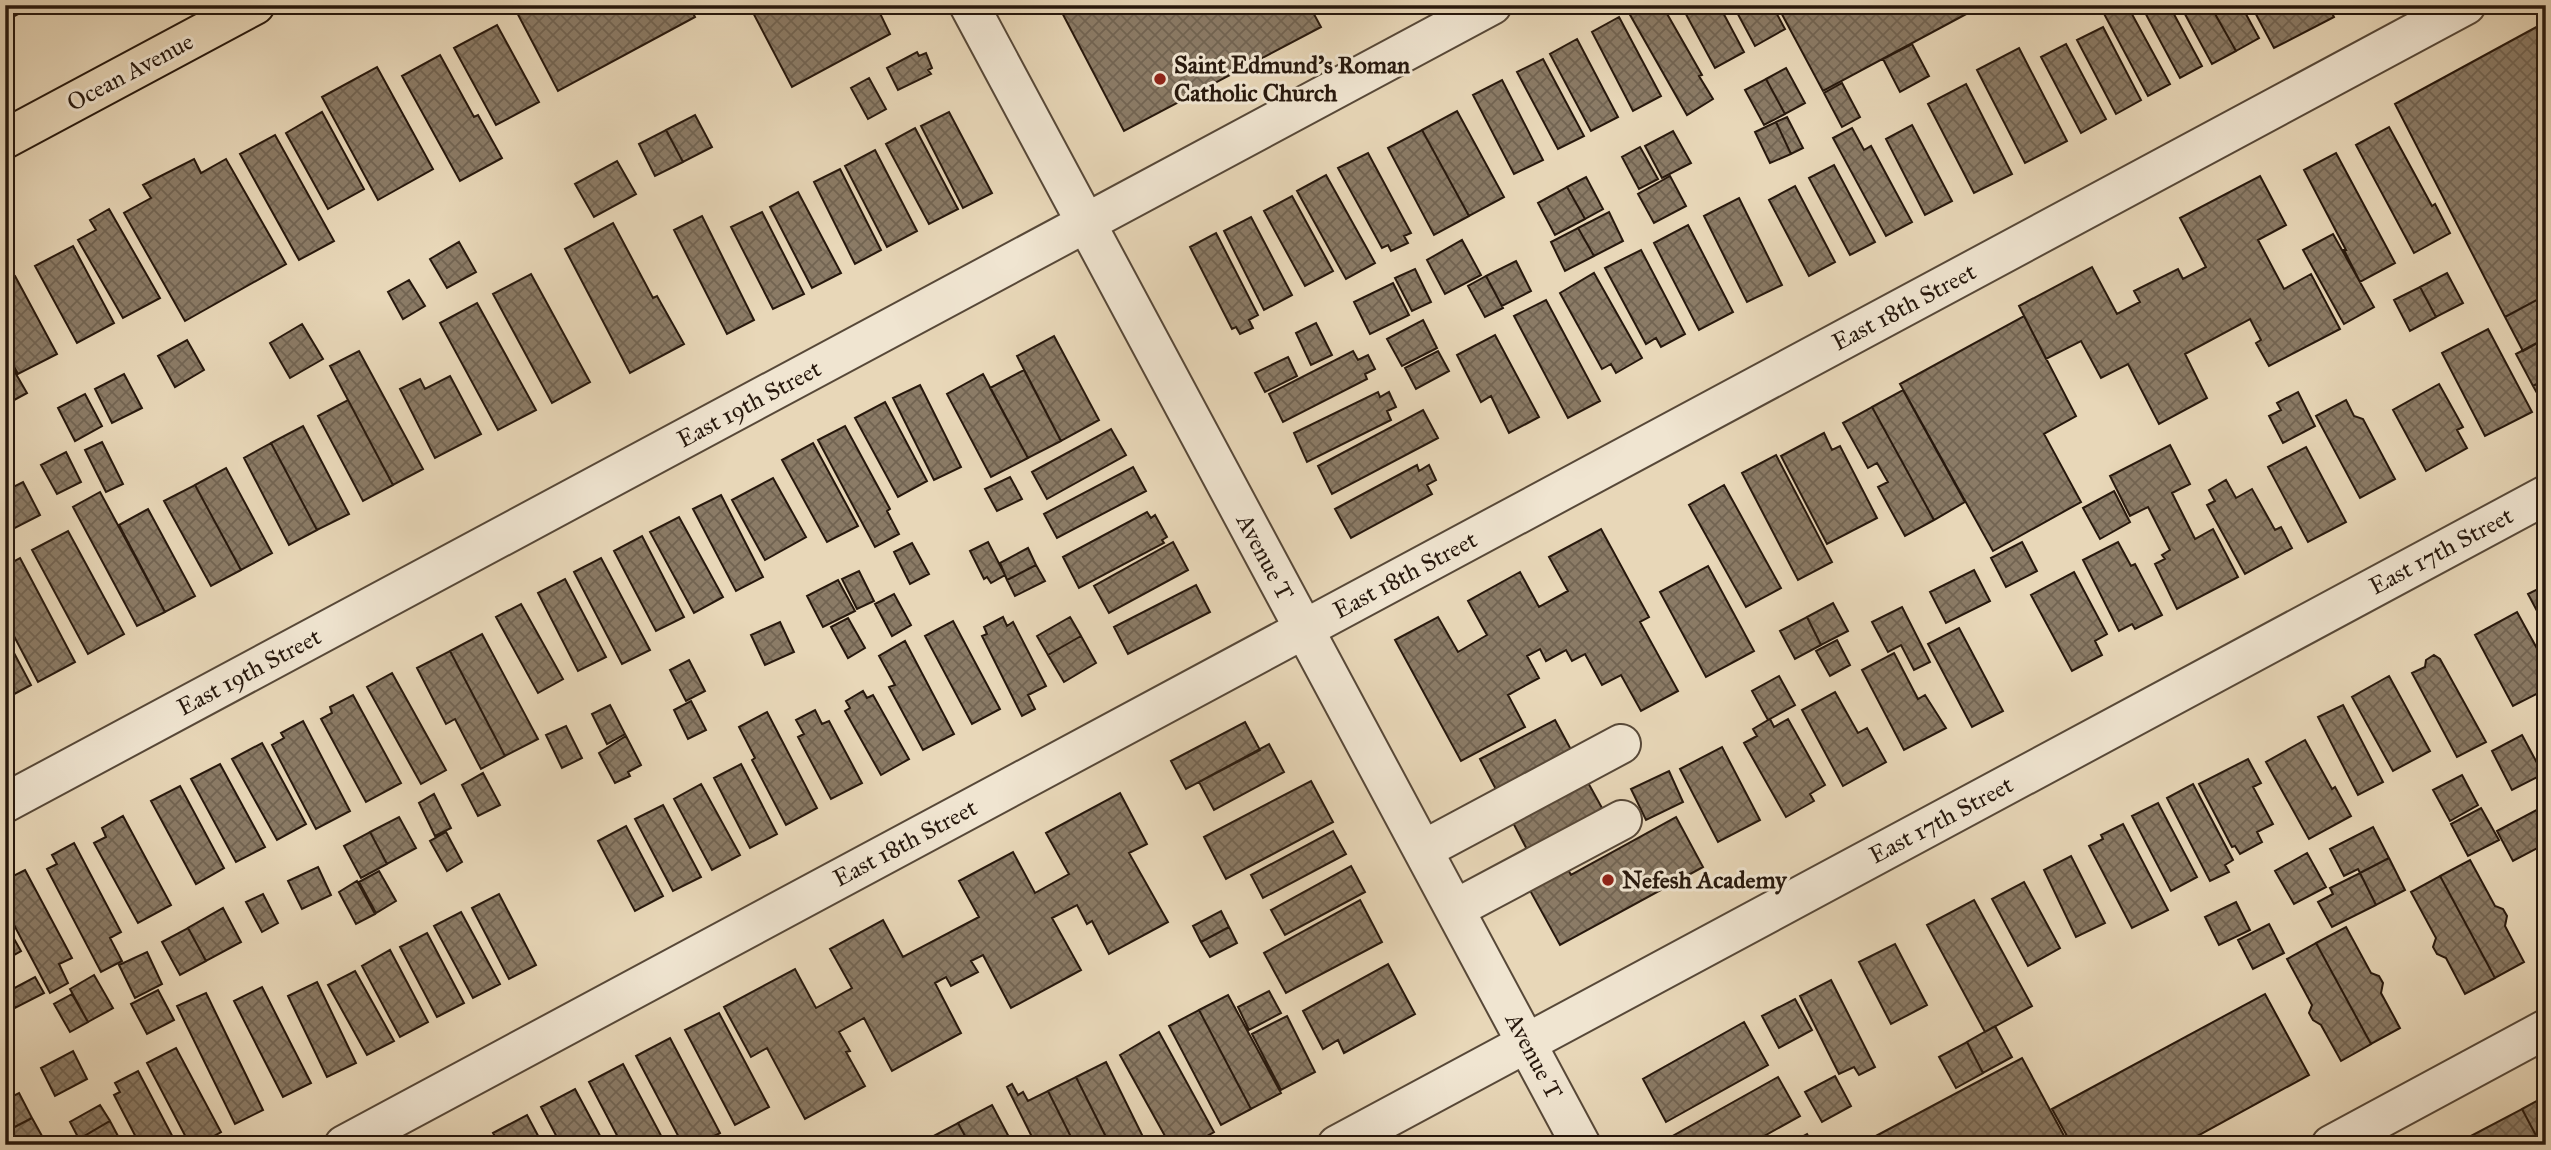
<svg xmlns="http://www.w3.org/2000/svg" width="2551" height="1150" font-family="'IM FELL Great Primer',serif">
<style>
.building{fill:url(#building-cross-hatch);stroke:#27180d;stroke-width:2}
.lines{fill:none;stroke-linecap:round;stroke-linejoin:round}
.minor-casing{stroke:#574838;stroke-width:42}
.major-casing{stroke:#27180d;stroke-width:42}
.minor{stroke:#f0e5d1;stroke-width:38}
.major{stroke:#e8d7b8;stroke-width:38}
.poi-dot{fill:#8f2418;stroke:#f0e5d1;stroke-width:2.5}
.labels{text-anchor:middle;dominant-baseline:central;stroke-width:6;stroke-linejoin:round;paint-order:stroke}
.poi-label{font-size:24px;font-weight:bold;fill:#27180d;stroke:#f0e5d1;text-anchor:start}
.street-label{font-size:24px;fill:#27180d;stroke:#f0e5d1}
</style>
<defs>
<pattern id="building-cross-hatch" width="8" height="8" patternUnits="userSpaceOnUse" patternTransform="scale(1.75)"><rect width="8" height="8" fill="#8b7b66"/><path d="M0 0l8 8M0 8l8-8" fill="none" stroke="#726452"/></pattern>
</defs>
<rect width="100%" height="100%" fill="#e8d7b8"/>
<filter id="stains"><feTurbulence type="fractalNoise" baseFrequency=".00286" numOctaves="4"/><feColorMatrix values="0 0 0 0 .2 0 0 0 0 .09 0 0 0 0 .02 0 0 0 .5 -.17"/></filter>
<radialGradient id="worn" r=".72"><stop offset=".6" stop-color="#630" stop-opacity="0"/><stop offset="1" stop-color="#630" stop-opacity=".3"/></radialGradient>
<path class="building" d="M5,5H35L5,21Z
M513,5H689L695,17L558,91Z
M749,5H876L890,34L792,87Z
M1058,5H1309L1321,27L1124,131Z
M1642,5H1662L1702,75L1699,76L1713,99L1687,115L1629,13Z
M1681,5H1719L1744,52L1715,68Z
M1733,5H1772L1785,29L1755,46Z
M1777,5H1983L1823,91Z
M2112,5H2127L2170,84L2148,96L2102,10Z
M2141,5H2169L2202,66L2180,78Z
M2180,5H2210L2236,51L2212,64Z
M2210,5H2241L2259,38L2236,51Z
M2251,5H2328L2334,17L2274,48Z
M1619,17L1661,96L1633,111L1592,32Z
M2542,24L2546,31V295L2505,317L2395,104Z
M497,25L539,102L496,125L454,48Z
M2103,27L2141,100L2116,114L2077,40Z
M1577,39L1618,117L1591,131L1550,54Z
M1912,44L1929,76L1900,92L1883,59Z
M2066,44L2106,119L2081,133L2041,57Z
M2019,48L2067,141L2025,163L1977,70Z
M917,52L919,56L926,53L932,68L928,70L931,74L898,90L887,68Z
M440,55L474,117L478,115L502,158L460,181L402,76Z
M1543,59L1584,136L1558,149L1517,72Z
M377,67L433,169L378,200L322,97Z
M1786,68L1805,103L1785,114L1766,79Z
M869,78L886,109L868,119L851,88Z
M1766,79L1785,114L1764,125L1745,90Z
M1502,80L1543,160L1514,174L1473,95Z
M1842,83L1860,117L1842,127L1824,93Z
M1966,84L2012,174L1974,193L1928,104Z
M1457,111L1504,197L1469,216L1422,130Z
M322,112L364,189L328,209L286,133Z
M949,112L992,193L963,208L921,126Z
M695,115L712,147L683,162L666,130Z
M1787,117L1803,148L1791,154L1776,122Z
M1776,122L1791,154L1770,163L1755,132Z
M1912,125L1952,201L1925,215L1886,139Z
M2389,127L2432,206L2435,204L2450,233L2414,253L2356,145Z
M915,128L958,209L929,224L886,144Z
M1852,128L1864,150L1871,146L1912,222L1886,236L1833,138Z
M666,130L683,162L655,176L639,144Z
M1422,130L1469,216L1434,235L1388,148Z
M1673,131L1691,163L1662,178L1645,146Z
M275,135L334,241L299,260L240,154Z
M1640,147L1658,179L1639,189L1622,157Z
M875,150L917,231L887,247L845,166Z
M1368,153L1411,233L1404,236L1408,243L1391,251L1388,245L1382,248L1338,168Z
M2336,153L2395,263L2360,282L2344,250H2346L2304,170Z
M194,159L201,173L226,159L286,264L185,321L124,213L151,198L143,185Z
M617,161L636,194L594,217L575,184Z
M1834,165L1875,242L1850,255L1809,178Z
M840,169L881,250L855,264L814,182Z
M1326,175L1375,263L1346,279L1297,191Z
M1670,176L1686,206L1654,223L1638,194Z
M2260,176L2286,225L2258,240L2284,289L2311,274L2340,329L2269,366L2256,343L2261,340L2250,319L2185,354L2207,398L2159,424L2128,364L2101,378L2081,341L2046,359L2019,306L2092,267L2117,314L2140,302L2134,291L2178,269L2183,279L2206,267L2180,218Z
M1586,177L1603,209L1585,219L1567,187Z
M1795,186L1835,262L1809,276L1769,200Z
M1567,187L1585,219L1555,235L1538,203Z
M798,192L841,273L812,288L770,207Z
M1292,196L1333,271L1305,286L1264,211Z
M1739,198L1782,285L1747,302L1704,216Z
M109,209L160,298L123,318L78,240L96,230L90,220Z
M762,212L804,294L773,309L731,227Z
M1609,212L1623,241L1594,256L1578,228Z
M702,216L754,320L727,334L674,230Z
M1251,217L1292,295L1264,310L1224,231Z
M613,223L653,298L657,296L684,344L630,373L565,249Z
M1688,225L1733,312L1699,330L1654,243Z
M1578,228L1594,256L1565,271L1551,242Z
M1216,233L1258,315L1249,320L1253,328L1240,334L1236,327L1232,329L1190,247Z
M2333,234L2374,307L2344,324L2303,250Z
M1462,240L1481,275L1445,294L1427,260Z
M459,242L476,272L447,288L430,259Z
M73,246L114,323L77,343L35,266Z
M1641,250L1685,334L1661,347L1656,338L1646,344L1605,268Z
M1516,261L1531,291L1502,306L1486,276Z
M1415,269L1431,302L1412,311L1395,278Z
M1594,273L1642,358L1616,373L1611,364L1602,369L1560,293Z
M2447,273L2463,303L2436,317L2420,287Z
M531,274L590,382L552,403L493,294Z
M15,276L57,354L18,374L5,350V281Z
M1486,276L1503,308L1485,317L1468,286Z
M409,280L425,306L403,319L388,292Z
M1393,283L1409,315L1370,334L1354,302Z
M2420,287L2436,317L2410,331L2394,300Z
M2546,295V338L2523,351L2505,317Z
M1546,300L1600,401L1568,418L1514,316Z
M477,303L536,410L498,430L440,323Z
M2024,316L2076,416L2044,434L2081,502L1993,551L1900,384Z
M1423,320L1437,348L1402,366L1387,339Z
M1316,323L1332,355L1311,365L1296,333Z
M302,324L323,359L290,378L270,343Z
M2488,329L2532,412L2485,436L2442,353Z
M1495,335L1539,417L1509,433L1491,396L1481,402L1457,355Z
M1054,336L1099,420L1061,441L1017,356Z
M2546,338V379L2533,386L2516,354Z
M187,340L204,370L175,387L158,356Z
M359,351L423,469L393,485L330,366Z
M1353,351L1358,360L1368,355L1375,369L1365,374L1367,379L1283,422L1269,394Z
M1438,351L1449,371L1416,389L1405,368Z
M5,355L27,393L5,405Z
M1288,357L1297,376L1265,392L1255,373Z
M1024,370L1061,441L1028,458L990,388Z
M124,374L142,408L112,423L95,389Z
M983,374L1028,458L991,477L947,394Z
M450,376L481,434L435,458L400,389L420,379L425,389Z
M2546,379V409L2533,386Z
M2439,384L2463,427L2457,430L2467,448L2426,471L2393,410Z
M920,385L961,467L934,480L893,398Z
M1903,390L1965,502L1934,520L1872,407Z
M1378,392L1380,397L1389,392L1396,407L1387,411L1391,420L1307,462L1294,433Z
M2298,392L2315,426L2283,443L2269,416L2281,410L2277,403Z
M85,394L102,426L75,441L58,408Z
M348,400L393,485L363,501L318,416Z
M2346,400L2354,416L2363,419L2395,479L2360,498L2316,416Z
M885,402L927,481L898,497L855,418Z
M1872,407L1934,520L1905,536L1878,487L1888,482L1877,463L1868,468L1843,423Z
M1423,410L1438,438L1332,494L1318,466Z
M303,426L349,514L317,530L271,443Z
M845,426L890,509L887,511L899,534L875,547L818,440Z
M1111,429L1126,455L1047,499L1032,472Z
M1824,433L1832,450L1840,446L1877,518L1827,544L1781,456Z
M102,442L123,484L106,492L85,450Z
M271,443L317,530L289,545L244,458Z
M813,443L858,526L827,542L782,460Z
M2170,445L2190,484L2172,493L2195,539L2213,529L2238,577L2177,609L2155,564L2165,559L2162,555L2170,550L2148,507L2130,516L2110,476Z
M2306,447L2346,522L2308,542L2268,467Z
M66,452L81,482L57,494L41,465Z
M1776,455L1832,562L1798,580L1742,473Z
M1417,465L1419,471L1429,465L1436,480L1427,485L1432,494L1351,538L1335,509Z
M1133,467L1146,491L1057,538L1044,514Z
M226,468L272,553L241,570L195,485Z
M1010,477L1022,499L997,511L985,489Z
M773,478L806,537L765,560L732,500Z
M2226,480L2236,498L2252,489L2275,530L2281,527L2292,548L2245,574L2207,505L2215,501L2209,490Z
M23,482L40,515L11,530L5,517V491Z
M195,485L241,570L211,586L164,501Z
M1724,485L1781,588L1746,607L1689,505Z
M2114,491L2130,522L2100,539L2083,508Z
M100,492L165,612L137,626L73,507Z
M721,495L763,577L736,591L693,509Z
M148,509L195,596L165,612L119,525Z
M1147,512L1151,518L1155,515L1167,537L1162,540L1164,543L1079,588L1063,557Z
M679,517L723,597L694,613L650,532Z
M1601,529L1649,617L1640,622L1678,691L1641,711L1621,675L1602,685L1585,654L1572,661L1566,650L1546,661L1540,649L1527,656L1539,678L1508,695L1525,727L1461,761L1395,640L1438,617L1458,652L1487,635L1468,601L1520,572L1539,607L1568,591L1549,557Z
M68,531L124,634L88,654L32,550Z
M642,536L684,617L656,631L614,551Z
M988,542L1005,575L991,583L987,577L984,579L970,551Z
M1173,542L1188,570L1109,613L1094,586Z
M2022,542L2037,571L2006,587L1991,558Z
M2118,542L2131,566L2135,564L2162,615L2135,629L2132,624L2119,631L2083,560Z
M912,543L929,574L910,584L894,552Z
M1028,548L1036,565L1007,580L1000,563Z
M20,558L75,662L38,682L5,619V566Z
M601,558L650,650L622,664L574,572Z
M1036,565L1045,581L1015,596L1007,580Z
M1708,566L1754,651L1706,677L1660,592Z
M1974,570L1990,601L1946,623L1930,592Z
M859,571L874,601L857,609L842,579Z
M2074,572L2107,634L2095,641L2102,655L2072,671L2031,595Z
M565,579L606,657L578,671L538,593Z
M838,580L855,611L823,627L807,596Z
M1196,585L1210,612L1128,654L1114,627Z
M2546,585V628L2528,594Z
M894,594L911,625L892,636L875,604Z
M1833,603L1848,631L1821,645L1807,617Z
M521,604L563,679L538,693L496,617Z
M1902,607L1930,662L1914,670L1901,645L1888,652L1872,622Z
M2517,612L2546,665V689L2513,706L2475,635Z
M1003,617L1007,626L1013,622L1046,686L1028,695L1035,709L1022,716L982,636L987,634L984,627Z
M1070,617L1081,636L1048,655L1037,636Z
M1807,617L1821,645L1795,659L1780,631Z
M848,618L865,648L848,658L831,627Z
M953,621L1000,709L972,724L925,636Z
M780,622L794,652L765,665L751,635Z
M1959,628L2003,711L1972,727L1928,644Z
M482,634L538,739L505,756L450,651Z
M5,636L31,685L5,699Z
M1081,636L1096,663L1064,682L1048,655Z
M1837,640L1850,665L1830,676L1816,651Z
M905,641L954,734L923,750L889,687L895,685L879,656Z
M450,651L505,756L481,769L455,719L446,724L417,668Z
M1894,653L1918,699L1925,695L1946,728L1904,750L1862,670Z
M2434,655L2440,659L2486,742L2457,757L2412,673L2425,667L2426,660Z
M689,660L705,691L686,701L670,670Z
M392,673L446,770L421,784L367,687Z
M1779,676L1795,705L1768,720L1752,691Z
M2389,676L2430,751L2393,771L2352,697Z
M863,691L867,698L873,695L909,759L881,775L845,711L850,708L846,701Z
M1835,692L1858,733L1867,728L1886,762L1843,786L1802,710Z
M353,695L401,783L366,802L321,719L332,713L330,707Z
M691,701L706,730L688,739L674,710Z
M610,705L625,734L607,744L592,714Z
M2343,705L2383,782L2358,795L2318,717Z
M815,710L822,724L829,721L862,783L831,799L798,737L804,734L796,720Z
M767,712L817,808L786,825L752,760L755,758L739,727Z
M1770,719L1774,727L1788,719L1825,785L1810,794L1814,801L1786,817L1744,743L1757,736L1753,729Z
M1555,720L1575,757L1500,797L1480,759Z
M303,721L350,811L316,829L272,745L284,738L281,733Z
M1245,722L1260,750L1186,789L1171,761Z
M566,726L582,758L562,768L546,735Z
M2522,735L2543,774L2512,790L2492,751Z
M626,736L641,765L628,772L630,776L615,783L599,753Z
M2305,740L2332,789L2335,787L2351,816L2309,839L2266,762Z
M262,743L306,824L277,840L232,759Z
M1269,744L1284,772L1214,810L1199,782Z
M1722,747L1760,820L1718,842L1680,769Z
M2248,759L2261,783L2253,787L2273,824L2257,832L2262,842L2240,854L2235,846L2232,847L2199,784Z
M220,764L265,847L236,862L191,779Z
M741,764L777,834L750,848L714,778Z
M1669,771L1683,802L1646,820L1631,789Z
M483,773L500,805L478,816L462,785Z
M2462,775L2478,805L2450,821L2433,790Z
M1586,779L1607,817L1531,857L1511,819Z
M1311,781L1333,822L1226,879L1204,837Z
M701,784L740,855L712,870L674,799Z
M2193,784L2233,860L2225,865L2229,872L2210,881L2167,798Z
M180,786L224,868L196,884L151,801Z
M1120,793L1147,844L1129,853L1168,922L1109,954L1092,921L1087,924L1077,905L1052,918L1081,970L1011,1008L983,955L971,961L978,972L951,986L946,977L935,983L961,1033L892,1071L864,1018L839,1032L850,1051L846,1052L865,1086L805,1119L767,1048L751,1057L724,1007L795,969L816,1008L852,988L830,949L883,920L903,957L979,917L959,881L1013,852L1035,893L1069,874L1046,833Z
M434,794L451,828L435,836L419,803Z
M2158,803L2197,877L2171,891L2132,816Z
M663,805L701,877L673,891L635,819Z
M2546,805V849L2543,845L2513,861L2497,831Z
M2481,808L2499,840L2468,856L2451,824Z
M123,816L171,905L138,923L94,843L106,837L102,828Z
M399,817L416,848L387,864L370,832Z
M1676,817L1703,867L1560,945L1527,885L1565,864L1571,875Z
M2123,824L2168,910L2132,928L2089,846L2103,839L2101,835Z
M626,826L663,896L635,911L598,841Z
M2373,827L2389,858L2360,873L2358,869L2344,876L2330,849Z
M1333,831L1346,854L1263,898L1251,875Z
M370,832L387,864L361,878L344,846Z
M446,832L462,862L447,871L430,841Z
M74,843L121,932L110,938L122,961L101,972L47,869L57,864L52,855Z
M2307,853L2326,887L2294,904L2275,871Z
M2071,856L2105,923L2076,937L2044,870Z
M2389,858L2405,890L2376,905L2360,873Z
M2470,860L2495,906L2503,909L2507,916L2505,926L2524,962L2495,978L2440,876Z
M1351,866L1365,892L1285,935L1271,910Z
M318,867L331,895L302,909L288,881Z
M25,870L72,958L59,964L68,983L50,993L5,908V880Z
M379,871L396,901L376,913L359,882Z
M2360,873L2376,905L2332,927L2318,902L2333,894L2330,888Z
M2440,876L2495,978L2465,994L2446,958L2437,954L2433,947L2436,938L2411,892Z
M357,881L375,914L356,924L339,892Z
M2024,882L2060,948L2028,966L1992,899Z
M263,894L278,923L262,932L246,902Z
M499,894L536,965L509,979L472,908Z
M1360,900L1382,942L1286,993L1264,953Z
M1974,900L2032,1006L1985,1032L1927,925Z
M2236,902L2250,930L2219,945L2205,917Z
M223,908L241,942L206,961L188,928Z
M1221,911L1229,927L1201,942L1193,926Z
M461,912L500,984L473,998L434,926Z
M5,923L21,951L5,960Z
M2269,924L2284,953L2253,969L2238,940Z
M1229,927L1237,943L1210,957L1201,942Z
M2346,927L2371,973L2379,976L2383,983L2381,993L2400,1028L2371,1044L2316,943Z
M188,928L206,961L180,975L162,942Z
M427,933L464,1003L437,1017L400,947Z
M2316,943L2371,1044L2341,1061L2321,1025L2313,1020L2309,1013L2312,1005L2287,959Z
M1895,944L1927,1005L1891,1024L1859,962Z
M390,950L428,1022L400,1037L362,966Z
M147,952L162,984L135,998L119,965Z
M1388,964L1415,1014L1344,1053L1338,1040L1323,1049L1303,1011Z
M355,971L394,1041L367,1055L328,985Z
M94,975L113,1008L88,1022L70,989Z
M35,977L44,993L15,1008L7,992Z
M1831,980L1875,1067L1859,1075L1854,1067L1839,1074L1800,996Z
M317,982L356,1063L327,1077L288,996Z
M262,987L311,1083L283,1097L234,1001Z
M158,990L174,1020L147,1034L131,1004Z
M1269,991L1281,1013L1249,1030L1238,1007Z
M206,993L263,1110L235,1124L177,1006Z
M72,994L88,1022L70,1032L54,1004Z
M2265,994L2309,1075L2181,1145H2072L2052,1109Z
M1228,995L1281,1093L1251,1109L1199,1010Z
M1795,999L1812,1030L1779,1048L1762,1016Z
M1199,1010L1251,1109L1221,1125L1169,1026Z
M719,1013L769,1107L735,1125L685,1030Z
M1287,1016L1315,1072L1281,1090L1252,1034Z
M1744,1022L1768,1065L1666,1122L1643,1079Z
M1995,1026L2012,1057L1983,1073L1967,1042Z
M1159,1032L1214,1132L1191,1145H1170L1120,1055Z
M670,1038L720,1133L697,1145H683L636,1056Z
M1967,1042L1983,1073L1956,1088L1939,1057Z
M176,1048L221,1132L198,1145H190L147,1063Z
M73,1051L87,1079L55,1096L41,1068Z
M2022,1058L2069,1145H1879L1874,1137Z
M1106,1062L1147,1145H1110L1076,1077Z
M623,1064L666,1145H622L589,1082Z
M138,1071L177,1145H140L114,1095L120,1092L115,1083Z
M1835,1076L1851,1106L1822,1122L1805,1092Z
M1076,1077L1110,1145H1075L1048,1091Z
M1778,1077L1800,1116L1748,1145H1675L1671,1137Z
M1012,1084L1018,1095L1023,1092L1028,1101L1048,1091L1075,1145H1036L1007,1087Z
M575,1089L605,1145H561L541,1107Z
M19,1093L32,1118L5,1132V1100Z
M2546,1096V1145H2541L2522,1109Z
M100,1105L110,1121L79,1139L70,1122Z
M992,1105L1009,1137L993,1145H970L958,1123Z
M2522,1109L2541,1145H2470L2467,1138Z
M527,1115L543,1145H500L493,1133Z
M32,1118L47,1145H5V1132Z
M110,1121L119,1138L108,1145H83L79,1139Z
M958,1123L970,1145H928L926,1140Z
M1807,1134L1813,1145H1787Z"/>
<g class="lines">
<defs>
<path id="minor" d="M969,5L1581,1145
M5,803L1492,5
M1423,850L1621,744
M1455,909L1622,820
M344,1145L2466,5
M1337,1145L2546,495
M2331,1145L2546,1029"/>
<path id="major" d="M5,139L255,5"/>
</defs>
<use href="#minor" class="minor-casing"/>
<use href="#major" class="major-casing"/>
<use href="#minor" class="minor"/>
<use href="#major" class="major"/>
</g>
<g class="poi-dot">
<circle cx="1160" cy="79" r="7"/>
<circle cx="1608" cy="880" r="7"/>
</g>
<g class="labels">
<g class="poi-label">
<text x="1174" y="65">Saint Edmund's Roman<tspan x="1174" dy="28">Catholic Church</tspan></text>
<text x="1622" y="880">Nefesh Academy</text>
</g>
<g class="street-label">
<text transform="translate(130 72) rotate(-28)">Ocean Avenue</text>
<text transform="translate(1904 307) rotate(-28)">East 18th Street</text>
<text transform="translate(749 404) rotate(-28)">East 19th Street</text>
<text transform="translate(2441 551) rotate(-28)">East 17th Street</text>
<text transform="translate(1265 557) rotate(62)">Avenue T</text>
<text transform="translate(1405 575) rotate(-28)">East 18th Street</text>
<text transform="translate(249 672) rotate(-28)">East 19th Street</text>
<text transform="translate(1941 820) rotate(-28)">East 17th Street</text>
<text transform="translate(905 843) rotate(-28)">East 18th Street</text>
<text transform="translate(1534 1056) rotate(62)">Avenue T</text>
</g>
</g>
<rect width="2551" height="1150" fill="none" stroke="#e8d7b8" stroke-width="28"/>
<rect x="7" y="7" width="2537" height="1136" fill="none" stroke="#27180d" stroke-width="3.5"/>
<rect x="14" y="14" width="2523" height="1122" fill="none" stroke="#27180d" stroke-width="2"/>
<rect width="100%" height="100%" filter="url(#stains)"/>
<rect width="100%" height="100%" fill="url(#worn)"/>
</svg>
